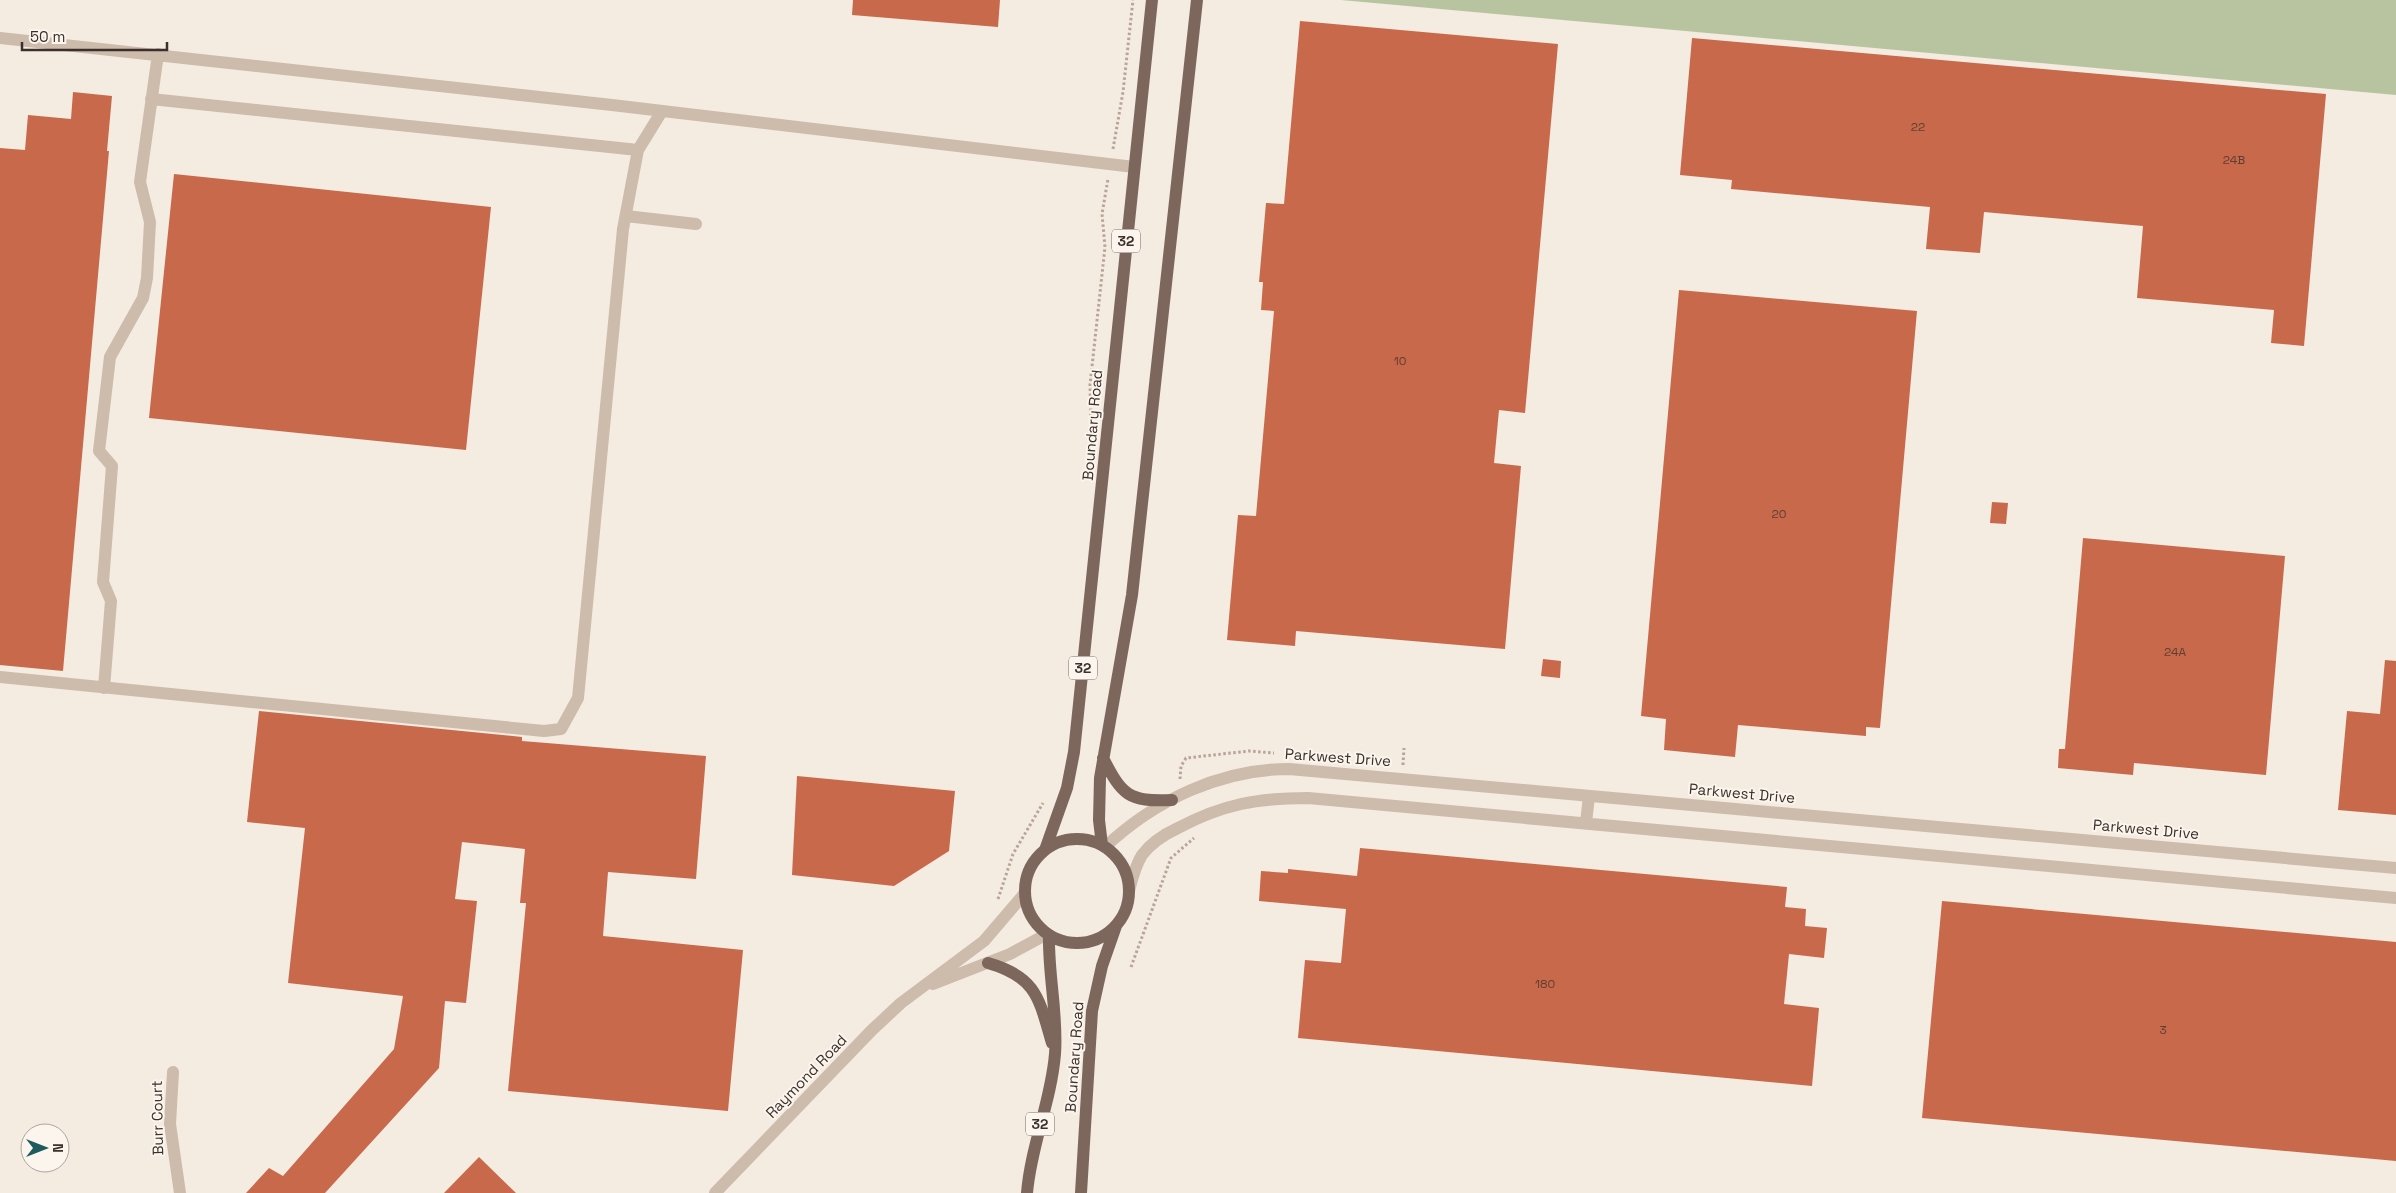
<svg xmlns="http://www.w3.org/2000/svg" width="2396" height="1193" font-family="'Space Grotesk',sans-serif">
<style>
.green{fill:#b8c4a0}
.building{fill:#c8694b}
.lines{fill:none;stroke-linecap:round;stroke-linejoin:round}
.path{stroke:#b9a596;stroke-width:3;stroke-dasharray:2.5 2.5;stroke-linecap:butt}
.minor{stroke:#cdbbac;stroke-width:12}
.major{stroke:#7d675c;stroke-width:12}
.labels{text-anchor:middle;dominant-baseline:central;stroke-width:4;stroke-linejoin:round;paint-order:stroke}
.number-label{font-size:12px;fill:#5e3e33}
.shield{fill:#fbf5ee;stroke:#756b66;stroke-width:1}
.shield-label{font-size:14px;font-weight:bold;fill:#3b302b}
.street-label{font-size:15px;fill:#3b302b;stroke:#fbf5ee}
</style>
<rect width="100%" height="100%" fill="#f4ebe1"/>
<path class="green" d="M1341,0H2396V95Z"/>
<path class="building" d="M853,0H1000L998,27L852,15Z
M1300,21L1558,44L1525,413L1499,410L1494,463L1521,466L1505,649L1296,631L1295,646L1227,640L1238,515L1256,516L1274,311L1261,310L1263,282H1259L1266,203L1284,204Z
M1692,38L2326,94L2304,346L2271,343L2274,310L2137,298L2143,226L1984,212L1980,253L1926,249L1930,207L1731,189L1732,180L1680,175Z
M73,92L112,96L107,151H109L63,671L0,665V148L25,150L28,115L71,119Z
M174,174L491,207L466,450L149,418Z
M1679,290L1917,311L1880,728L1866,727V736L1738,725L1735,757L1664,750L1666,719L1641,716Z
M1992,502L2008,503L2006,524L1990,523Z
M2083,538L2285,556L2266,775L2134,763L2133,775L2058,768L2059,749H2065Z
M1543,659L1561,661L1560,678L1541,676Z
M2385,660L2396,661V815L2338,810L2347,711L2380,714Z
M259,711L522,737V741L706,756L696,879L608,872L603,936L743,950L728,1111L508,1091L526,903H520L525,849L462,842L455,899L477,901L466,1003L445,1001L439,1068L325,1193H246L269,1168L283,1176L394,1049L403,996L288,983L305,828L247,822Z
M797,776L955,791L949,851L894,886L792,875Z
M1360,848L1787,887L1785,907L1806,909L1805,926L1827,928L1824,958L1789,954L1784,1004L1819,1008L1812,1086L1298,1038L1305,960L1341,963L1346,909L1259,901L1261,871L1288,873V869L1357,876Z
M1942,901L2396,942V1161L1922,1118Z
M479,1157L516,1193H444Z"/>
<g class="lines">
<path class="path" d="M1113,149L1123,92L1133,0
M1091,421L1090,385L1105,247L1102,214L1108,179
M1403,765L1404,748
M1180,779L1181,766L1186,758L1249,751L1274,753
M998,899L1013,854L1043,803
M1131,967L1171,858L1194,838"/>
<path class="minor" d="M0,38L612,105L1134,167
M151,99L638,150
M626,216L696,224
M0,677L544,731L561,729L578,698L623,229L638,150L662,111
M104,688L111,601L103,582L112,466L99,451L110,357L143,298L147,278L150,222L140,182L158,54
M1586,823L1589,796
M1105,847C1155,800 1221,769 1289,769L2396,868
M1129,891C1132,879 1135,866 1142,855C1151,843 1165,834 1178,828C1223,804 1258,798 1308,798L2396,898
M933,984L1010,954L1047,934
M173,1072L170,1124L180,1193
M715,1193L872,1030L901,1003L984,941L1025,893"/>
<path class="major" d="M1103,758C1122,795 1128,802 1172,800
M1025 891a52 52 0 1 1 104 0a52 52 0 1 1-104 0Z
M1102,845L1099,820L1100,778L1132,595L1197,0
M1045,850L1067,788L1074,752L1152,0
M988,963C1037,977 1039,999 1052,1043
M1027,1193C1031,1145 1051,1102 1055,1054C1058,1014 1048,975 1049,935
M1081,1193L1092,1011L1102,966L1116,926"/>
</g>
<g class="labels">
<g class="number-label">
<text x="1918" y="127">22</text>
<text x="2234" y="160">24B</text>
<text x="1400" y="361">10</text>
<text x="1779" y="514">20</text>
<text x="2175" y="652">24A</text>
<text x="1545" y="984">180</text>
<text x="2163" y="1030">3</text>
</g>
<g class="shield">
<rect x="1112" y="229.5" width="28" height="23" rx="4"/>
<rect x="1069" y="656.5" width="28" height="23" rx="4"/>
<rect x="1026" y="1112.5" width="28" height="23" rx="4"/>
</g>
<g class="shield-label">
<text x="1126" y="241">32</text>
<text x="1083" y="668">32</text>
<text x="1040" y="1124">32</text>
</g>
<g class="street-label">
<text transform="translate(1092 425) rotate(-85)">Boundary Road</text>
<text transform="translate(1338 757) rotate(4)">Parkwest Drive</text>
<text transform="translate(1742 793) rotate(5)">Parkwest Drive</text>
<text transform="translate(2146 829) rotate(5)">Parkwest Drive</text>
<text transform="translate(1074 1057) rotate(-86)">Boundary Road</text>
<text transform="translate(806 1076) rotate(-46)">Raymond Road</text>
<text transform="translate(157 1118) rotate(-91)">Burr Court</text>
</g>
</g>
<g transform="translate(45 1148) rotate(90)"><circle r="24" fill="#fbf5ee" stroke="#aea6a0"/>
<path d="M0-4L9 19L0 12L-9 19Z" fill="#1f5a5e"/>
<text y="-8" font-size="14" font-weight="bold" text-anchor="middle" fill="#3b302b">N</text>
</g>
<path d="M22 42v8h145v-8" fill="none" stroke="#3b302b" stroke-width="2.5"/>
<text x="30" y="42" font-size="15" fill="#3b302b" stroke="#fbf5ee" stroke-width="4" paint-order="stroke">50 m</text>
</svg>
